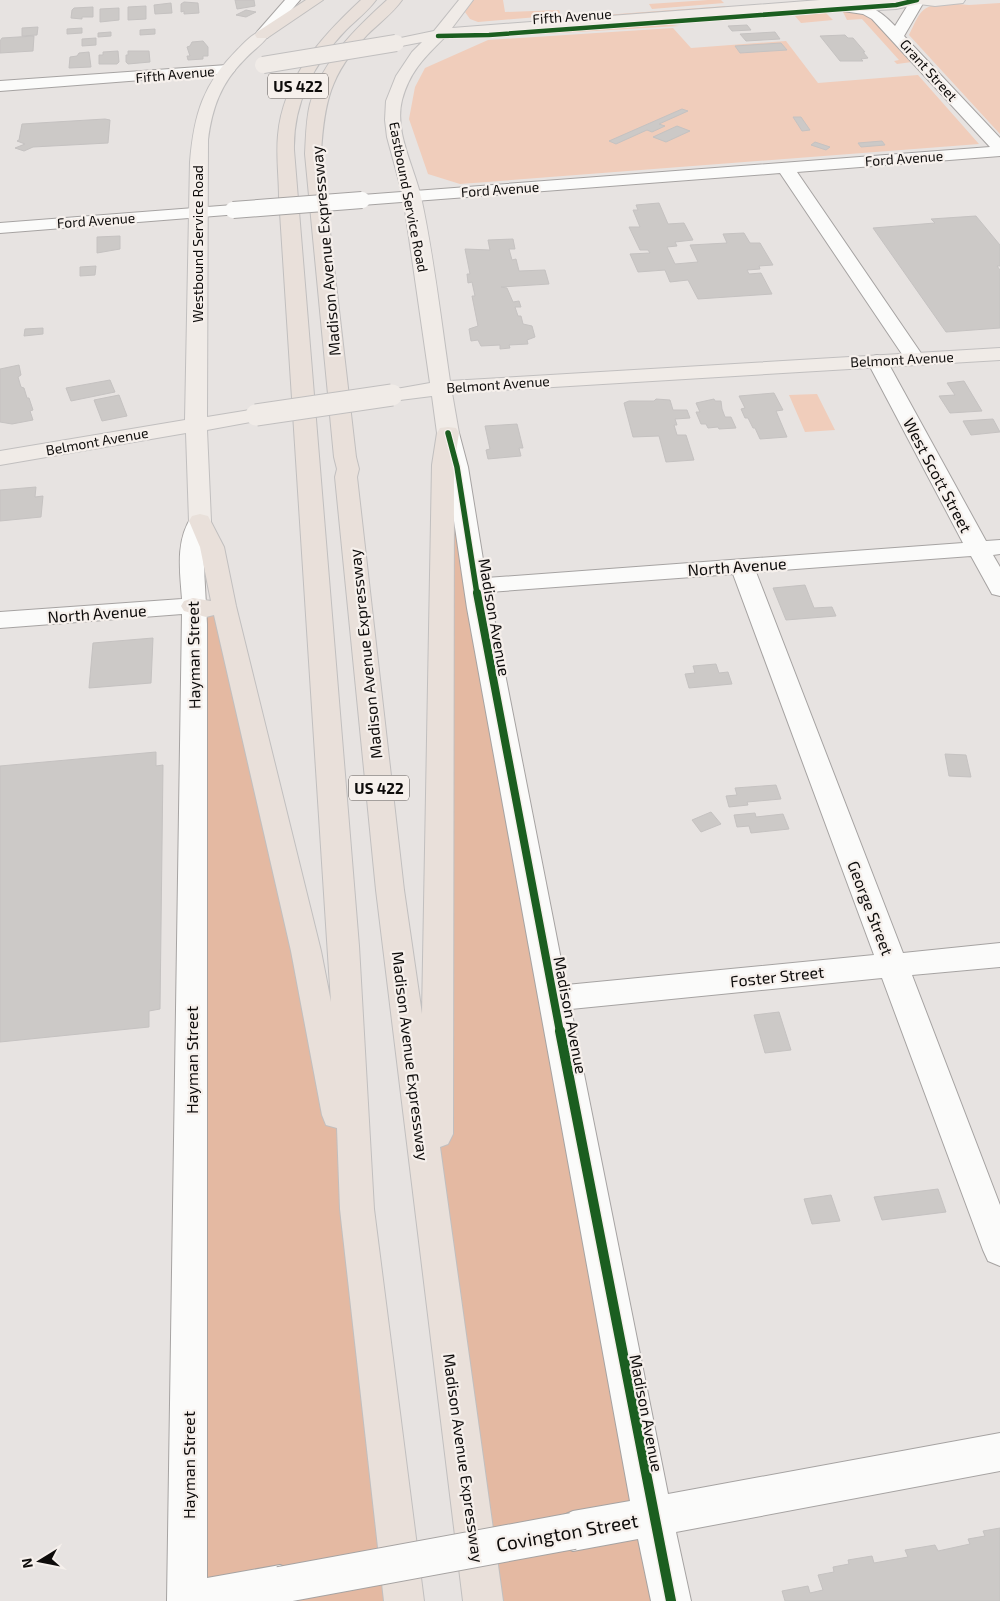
<svg xmlns="http://www.w3.org/2000/svg" width="1000" height="1601" font-family="'Exo 2',sans-serif">
<style>
.green{fill:#f0cdbb}
.forest{fill:#e4b9a2}
.building{fill:#ccc9c7;stroke:#c5c2c1}
.lines{fill:none;stroke-linecap:round;stroke-linejoin:round}
.minor-casing{stroke:#a6a3a2;stroke-width:2}
.major-casing{stroke:#c1bfbf;stroke-width:2}
.highway-casing{stroke:#c1bfbf;stroke-width:2}
.minor{fill:#fbfbfa;fill-rule:evenodd}
.major{fill:#f0ebe7;fill-rule:evenodd}
.highway{fill:#e9e0da;fill-rule:evenodd}
.minor-bridge-far1-casing{stroke:#a6a3a2;stroke-width:18;stroke-linecap:butt}
.minor-bridge-casing{stroke:#a6a3a2;stroke-width:38;stroke-linecap:butt}
.major-bridge-far1-casing{stroke:#c1bfbf;stroke-width:18;stroke-linecap:butt}
.major-bridge-casing{stroke:#c1bfbf;stroke-width:23;stroke-linecap:butt}
.minor-bridge-far1{stroke:#fbfbfa;stroke-width:16}
.minor-bridge{stroke:#fbfbfa;stroke-width:36}
.major-bridge-far1{stroke:#f0ebe7;stroke-width:16}
.major-bridge{stroke:#f0ebe7;stroke-width:21}
.cycleway-far3-casing{stroke:#f6f0ec;stroke-width:6}
.cycleway-far2-casing{stroke:#f6f0ec;stroke-width:8}
.cycleway-far1-casing{stroke:#f6f0ec;stroke-width:11}
.cycleway-casing{stroke:#f6f0ec;stroke-width:13}
.cycleway-far3{stroke:#1b5e20;stroke-width:4.5}
.cycleway-far2{stroke:#1b5e20;stroke-width:5.5}
.cycleway-far1{stroke:#1b5e20;stroke-width:8}
.cycleway{stroke:#1b5e20;stroke-width:10}
.labels{text-anchor:middle;dominant-baseline:central;stroke-width:4.5;stroke-linejoin:round;paint-order:stroke}
.far-street-label{font-size:14px;fill:#0e0c0b;stroke:#f6f0ec}
.shield{fill:#f6f0ec;stroke:#54504e;stroke-width:1}
.shield-label{font-size:15px;font-weight:bold;fill:#0e0c0b}
.street-label{font-size:16px;fill:#0e0c0b;stroke:#f6f0ec}
.near-street-label{font-size:19px;fill:#0e0c0b;stroke:#f6f0ec}
</style>
<rect width="100%" height="100%" fill="#e7e3e1"/>
<path class="green" d="M473,0H503L505,12L559,10L561,15L478,22L470,19L465,12Z
M708,0H721L724,3L652,9L649,4Z
M878,0L848,8L593,27L590,21L601,20L578,17L725,6L727,8Z
M947,3L969,5L1000,3V134L909,35C920,13 920,5 947,3Z
M845,11L869,14L912,62L897,64L894,61L899,60L862,19L847,20L843,12Z
M826,13L833,20L801,23L795,16Z
M665,24L679,26L509,36Z
M673,28L691,48L786,41L818,83L918,75L979,144L460,184L428,174L409,119L415,87L425,68L488,40Z
M817,394L835,430L805,432L789,395Z"/>
<path class="forest" d="M443,465L457,467L671,1601H483L435,1238Z
M193,606H224L357,1209L404,1601H187Z"/>
<path class="building" d="M235,0H254L255,6L237,9Z
M184,2L198,3L199,13L184,14V11L181,12V4Z
M171,3L172,13L155,14L154,5Z
M146,6V19L128,20V7Z
M93,7V17H82V19L71,18L72,10L74,8Z
M119,8V20L100,22V9Z
M246,10L256,12L246,17L236,15Z
M747,25L751,30L732,31L728,26Z
M38,27L37,35L22,36V28Z
M82,28V33L67,34V29Z
M155,29V34L140,35V30Z
M111,32V36L98,37V33Z
M775,32L780,39L746,41L740,34Z
M845,35L848,38H853L865,52H863L868,58L861,59L863,61H840L820,36Z
M34,36L33,51L0,53V41L2,38Z
M96,38V45L82,46V39Z
M203,41L208,47V56H203V59L188,60L187,56H190L187,47L190,46L192,42Z
M781,43L787,50L740,53L735,46Z
M118,51L119,62L117,64H99V55H103V52Z
M128,51H149L150,62L128,64L126,62V55H128Z
M89,52L91,67L69,68L70,57L77,56L79,53Z
M682,109L688,111L659,124L665,126L652,132L647,130L616,144L609,141Z
M793,117H801L810,130L802,131Z
M105,119L110,120L108,143L33,147L24,151L15,148L25,144L17,141L19,140L22,124Z
M677,126L690,131L666,142L653,137Z
M882,141L885,145L861,147L858,143Z
M815,142L830,147L826,150L811,145Z
M659,203L668,224L684,223L693,240L675,242L677,246L667,247L675,264L698,262L690,245L727,243L723,234L744,233L750,243H760L773,265L759,266L760,269L747,270L749,274L761,273L772,294L698,299L688,280L670,282L665,270L638,272L630,254L650,253L648,250H640L629,227H640L633,210H638L636,205Z
M976,216L1000,245V266H997L1000,270V328L946,332L873,228L935,223L931,219Z
M120,236V249L97,253V237Z
M513,239L515,249H509L512,260L516,259L519,271L545,270L549,284L501,287L507,288L513,302L519,301L521,307H515L518,316H521L523,324L532,326L535,337L527,340L528,344L509,345L510,348L500,349V345L481,346L478,340L471,341L469,329L478,326L472,296H475L472,282L468,283L467,274H470L465,249L490,250L488,240Z
M96,266L95,275L80,276V267Z
M43,328V334L24,336L25,329Z
M19,365L21,375L18,377L21,387L24,388L27,398H29L33,410L30,411L33,420L12,424L0,422V369Z
M110,380L115,392L71,401L66,388Z
M964,381L982,411L950,413L939,396L955,395L947,383Z
M774,393L783,410L776,411L787,437L760,439L755,428H753L748,418H745L741,409L745,408L739,396Z
M119,395L127,416L102,421L94,400Z
M656,399L670,400L673,410H687L690,418L675,419L677,425H674L677,435H686L694,460L666,462L659,436L633,437L624,403L629,401H654Z
M714,399L715,401H721L722,409L725,417H731L736,428L719,429L718,427L708,428L706,424H701L696,412H700L696,403Z
M993,419L1000,432L971,435L963,421Z
M517,424L523,448H519L521,456L488,459L486,450L490,449L485,426Z
M36,487L35,497L43,496L41,517L0,521V490Z
M805,585L814,608L832,607L836,616L786,620L773,588Z
M153,638L151,683L89,688L93,643Z
M716,664L719,673L728,672L732,684L689,688L685,674L695,673L693,666Z
M156,752V766L163,765L160,1009L149,1011V1027L0,1042V766Z
M945,754L966,755L971,777L949,776Z
M776,785L781,799L747,802L748,805L729,807L726,796L737,795L735,788Z
M711,812L721,824L701,832L692,820Z
M755,813L756,817L783,814L789,829L751,833L749,826L737,827L734,815Z
M779,1012L791,1050L765,1053L754,1015Z
M938,1189L946,1212L882,1220L874,1197Z
M831,1195L840,1221L812,1224L804,1199Z
M1000,1528V1601H785L782,1591L808,1586L810,1593L823,1590L818,1575L834,1572L833,1567L849,1564L848,1560L872,1556L874,1563L908,1557L905,1550L935,1545L938,1551L970,1544L968,1539L985,1536L983,1531Z"/>
<g class="lines">
<defs>
<path id="minor" d="M285,0H300L267,38H257L255,35L257,32Z
M911,0H925L904,36L1000,138V156L797,172L925,359L922,363L915,365L908,363L780,173L362,205L356,204L353,200L356,196L362,195L990,147L872,19L863,14L843,11L841,8L843,5C865,0 881,11 895,26Z
M227,65L232,67L235,70L232,73L0,91V81Z
M233,205L239,206L242,210L239,214L0,233V223Z
M877,355L884,357L887,361L986,541L1000,540V554L993,555L1000,567V596L992,594L971,556L756,572L903,953L1000,943V967L912,975L1000,1205V1266L988,1261L983,1250L882,978L571,1009L668,1494L1000,1433V1471L676,1532L691,1601H651L638,1539L573,1551L559,1545L553,1531L559,1517L573,1511L630,1501L467,608L446,467L437,433L440,428L448,427L456,428L459,433L468,467L486,578L963,543L867,361L870,357ZM733,574L874,955L566,985L489,592Z
M200,514L208,516L211,521L203,549L207,624V1578L280,1565L294,1571L300,1585L294,1599L290,1601H167L182,614L0,628V612L182,599C180,571 175,541 192,516Z"/>
<path id="major" d="M459,0H473L452,28L820,0H965L963,3L935,6L919,4L896,9L859,11L854,10L852,6L444,38C424,58 410,71 402,100C394,132 414,166 421,197C434,257 441,320 450,381L1000,348V360L452,393L459,433L456,438L448,439L440,438L437,433L432,396L392,401L385,399L382,395L385,391L430,383L403,196L387,137L385,120L386,101L396,76L412,52L422,42L396,47L391,46L389,43L391,40L434,31Z
M262,31L267,32L269,35C263,44 252,51 244,60C221,83 212,108 208,140L207,417L256,409L263,411L267,415L263,419L256,421L207,430L211,521L208,526L200,528L192,526L189,521L186,433L0,465V451L185,420L190,162C194,114 203,84 238,49C245,42 253,33 262,31Z"/>
<path id="highway" d="M306,0H323L267,38H257L255,35L257,32Z
M361,0H376C368,11 356,20 346,30C314,63 293,103 294,150L359,946L374,1209L424,1601H384L340,1209L337,1128L326,1125L322,1115L291,951L214,615L206,617L184,611L181,606L184,601L193,598L211,601L200,547L189,521L192,516L200,514L208,516L224,547L236,606L321,951L331,1002L279,197C279,177 276,156 278,135C283,79 321,37 361,0Z
M387,0H402C393,13 378,24 367,35C330,74 324,103 321,154L356,457L359,469L357,477L404,890L422,1014L432,465L437,433L440,428L448,427L456,428L459,433L454,465L453,1134L448,1144L440,1147L503,1601H463L376,890L335,477L337,469L334,457L305,154C306,137 306,120 310,104C322,61 355,29 387,0Z"/>
</defs>
<use href="#minor" class="minor-casing"/>
<use href="#major" class="major-casing"/>
<use href="#highway" class="highway-casing"/>
<use href="#minor" class="minor"/>
<use href="#major" class="major"/>
<use href="#highway" class="highway"/>
<defs>
<path id="minor-bridge-far1" d="M233,210L362,200"/>
<path id="minor-bridge" d="M280,1585L573,1531"/>
<path id="major-bridge-far1" d="M263,65L396,43"/>
<path id="major-bridge" d="M256,415L392,395"/>
</defs>
<use href="#minor-bridge-far1" class="minor-bridge-far1-casing"/>
<use href="#minor-bridge" class="minor-bridge-casing"/>
<use href="#major-bridge-far1" class="major-bridge-far1-casing"/>
<use href="#major-bridge" class="major-bridge-casing"/>
<use href="#minor-bridge-far1" class="minor-bridge-far1"/>
<use href="#minor-bridge" class="minor-bridge"/>
<use href="#major-bridge-far1" class="major-bridge-far1"/>
<use href="#major-bridge" class="major-bridge"/>
<defs>
<path id="cycleway-far3" d="M438,36L489,35L896,5L917,0"/>
<path id="cycleway-far2" d="M448,433L457,467L477,594"/>
<path id="cycleway-far1" d="M477,593L560,1032"/>
<path id="cycleway" d="M560,1031L671,1601"/>
</defs>
<use href="#cycleway-far3" class="cycleway-far3-casing"/>
<use href="#cycleway-far2" class="cycleway-far2-casing"/>
<use href="#cycleway-far1" class="cycleway-far1-casing"/>
<use href="#cycleway" class="cycleway-casing"/>
<use href="#cycleway-far3" class="cycleway-far3"/>
<use href="#cycleway-far2" class="cycleway-far2"/>
<use href="#cycleway-far1" class="cycleway-far1"/>
<use href="#cycleway" class="cycleway"/>
</g>
<g class="labels">
<g class="far-street-label">
<text transform="translate(572 16) rotate(-4)">Fifth Avenue</text>
<text transform="translate(929 70) rotate(48)">Grant Street</text>
<text transform="translate(175 74) rotate(-5)">Fifth Avenue</text>
<text transform="translate(904 158) rotate(-4)">Ford Avenue</text>
<text transform="translate(500 189) rotate(-4)">Ford Avenue</text>
<text transform="translate(409 197) rotate(79)">Eastbound Service Road</text>
<text transform="translate(96 220) rotate(-4)">Ford Avenue</text>
<text transform="translate(197 244) rotate(-90)">Westbound Service Road</text>
<text transform="translate(902 359) rotate(-3)">Belmont Avenue</text>
<text transform="translate(498 384) rotate(-4)">Belmont Avenue</text>
<text transform="translate(97 441) rotate(-10)">Belmont Avenue</text>
</g>
<g class="shield">
<rect x="268" y="73.5" width="60" height="25" rx="4"/>
<rect x="349" y="775.5" width="60" height="25" rx="4"/>
</g>
<g class="shield-label">
<text x="298" y="86">US 422</text>
<text x="379" y="788">US 422</text>
</g>
<g class="street-label">
<text transform="translate(325 251) rotate(-95)">Madison Avenue Expressway</text>
<text transform="translate(938 475) rotate(62)">West Scott Street</text>
<text transform="translate(737 566) rotate(-4)">North Avenue</text>
<text transform="translate(97 613) rotate(-4)">North Avenue</text>
<text transform="translate(495 617) rotate(80)">Madison Avenue</text>
<text transform="translate(365 654) rotate(-96)">Madison Avenue Expressway</text>
<text transform="translate(193 655) rotate(-91)">Hayman Street</text>
<text transform="translate(871 908) rotate(69)">George Street</text>
<text transform="translate(777 976) rotate(-6)">Foster Street</text>
<text transform="translate(571 1015) rotate(79)">Madison Avenue</text>
<text transform="translate(411 1056) rotate(83)">Madison Avenue Expressway</text>
<text transform="translate(191 1060) rotate(-90)">Hayman Street</text>
<text transform="translate(647 1413) rotate(79)">Madison Avenue</text>
<text transform="translate(464 1458) rotate(82)">Madison Avenue Expressway</text>
<text transform="translate(188 1465) rotate(-90)">Hayman Street</text>
</g>
<g class="near-street-label">
<text transform="translate(567 1532) rotate(-10)">Covington Street</text>
</g>
</g>
<g transform="translate(40 1561) rotate(260)" stroke="#f6f0ec" stroke-width="4" paint-order="stroke">
<path d="M0-4L9 19L0 12L-9 19Z" fill="#0e0c0b"/>
<text y="-8" font-size="14" font-weight="bold" text-anchor="middle" fill="#0e0c0b">N</text>
</g>
</svg>
